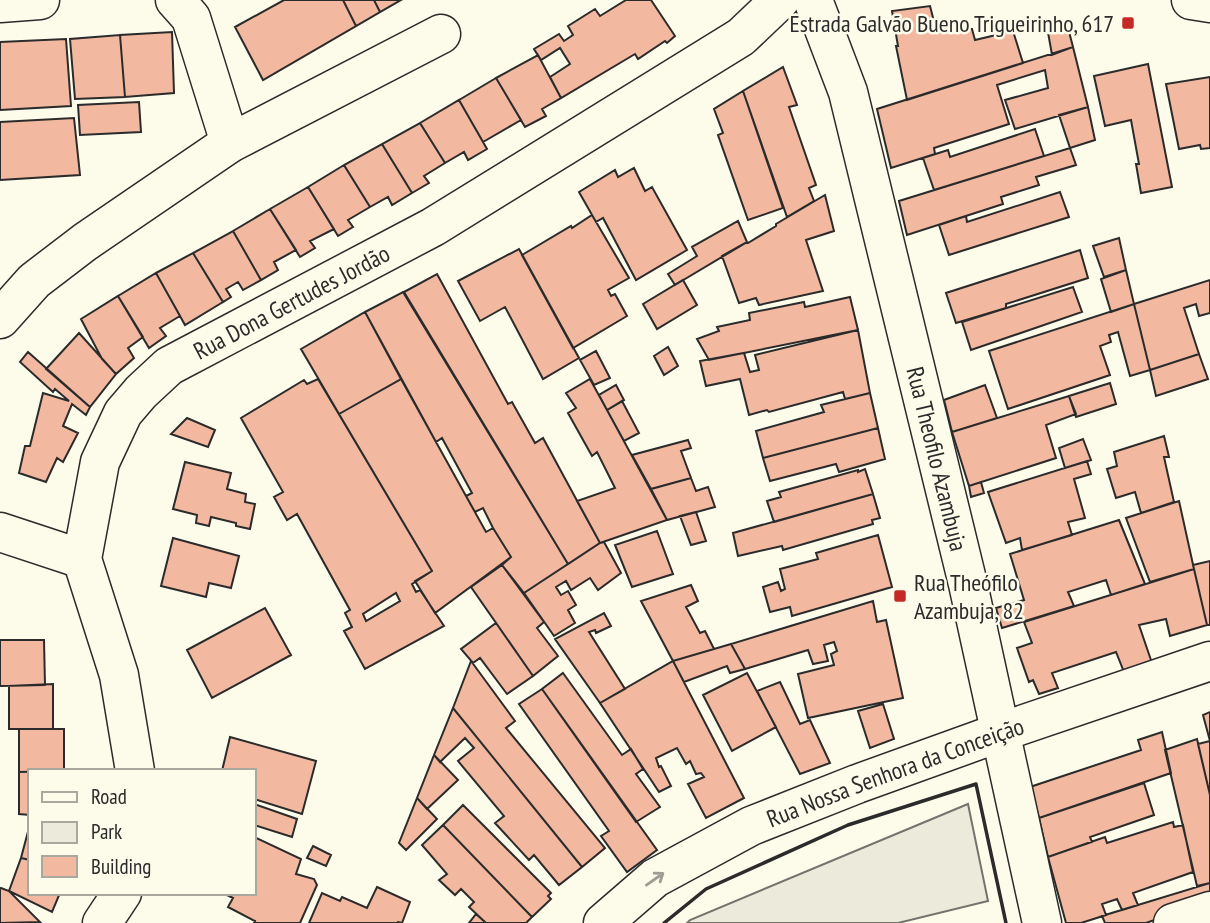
<svg xmlns="http://www.w3.org/2000/svg" width="1210" height="923" font-family="'PT Sans Narrow',sans-serif">
<style>
.green{fill:#ecebdb;stroke:#74746e;stroke-width:2}
.building{fill:#f2b8a0;stroke:#2b2b2b;stroke-width:2;fill-rule:evenodd}
.lines{fill:none;stroke-linecap:round;stroke-linejoin:round}
.minor-casing{stroke:#2b2b2b;stroke-width:41}
.minor{stroke:#fdfbea;stroke-width:38}
.wall{stroke:#2b2b2b;stroke-width:3.5}
.oneway{stroke:#9e9d94}
.poi-dot{fill:#c62828;stroke:#fdfbea;stroke-width:2.5}
.labels{text-anchor:middle;dominant-baseline:central;stroke-width:5;stroke-linejoin:round;paint-order:stroke}
.poi-label{font-size:24px;fill:#2b2b2b;stroke:#fdfbea;text-anchor:end}
.street-label{font-size:24px;fill:#2b2b2b;stroke:#fdfbea}
</style>
<rect width="100%" height="100%" fill="#fdfbea"/>
<path class="green" d="M968,804L988,901L898,923H687L690,920Z"/>
<path class="building" d="M284,0H343L356,26L263,80L235,27Z
M343,0H374L380,12L356,26Z
M374,0H401L380,12Z
M626,0H651L675,36L667,43L665,41L638,59L635,54L561,98L550,77L570,64L560,48L541,60L534,49L559,34L564,41L573,35L568,26L595,9L600,16Z
M930,6L937,33L953,29H972L975,40L1013,31L1023,63L907,100L896,46H898L892,11Z
M1046,21L1067,24L1073,47L1052,55Z
M172,32L174,93L125,97L120,35Z
M120,35L125,97L75,99L70,39Z
M66,39L71,106L0,110V42Z
M1073,47L1088,107L1015,129L1005,100L1048,88L1045,70L997,85L1009,124L934,148L935,154L891,168L877,109Z
M538,55L561,98L542,109L546,116L525,127L496,78Z
M1148,64L1172,187L1141,193L1136,164H1139L1131,120L1105,126L1094,76Z
M783,67L797,105L789,107L816,185L809,188L814,201L787,217L743,91Z
M1210,77V148L1201,149L1200,145L1179,149L1166,84Z
M496,78L521,120L483,142L459,100Z
M743,91L783,208L748,220L718,135L723,133L714,109Z
M459,100L487,149L468,160L464,152L445,163L420,123Z
M139,102L141,132L80,135L78,105Z
M1088,107L1095,140L1070,148L1059,115Z
M74,118L80,175L0,180V122Z
M420,123L445,163L424,176L429,183L412,193L382,144Z
M1035,129L1044,156L934,190L923,158L948,150L950,157Z
M382,144L412,193L392,205L388,197L370,207L344,165Z
M1070,148L1076,165L1036,177L1039,185L1001,197L1003,204L907,235L899,201Z
M344,165L370,207L348,220L353,227L338,236L308,187Z
M634,168L645,191L652,187L687,250L636,280L603,218L596,222L579,192L615,170L618,177Z
M308,187L334,229L310,241L315,248L300,257L270,209Z
M1060,192L1069,217L949,255L939,225L966,216L967,222Z
M825,195L834,231L806,240L823,291L759,305L756,298L739,303L722,256L747,242L748,243L776,226V224Z
M270,209L296,250L274,262L278,270L261,280L233,231Z
M592,215L629,278L608,290L611,296L615,294L627,316L573,348L522,255L571,226L572,228Z
M738,221L747,242L675,285L668,274L697,256L692,247Z
M233,231L261,280L243,290L238,282L226,289L231,297L223,302L193,253Z
M1119,238L1126,270L1104,277L1093,246Z
M519,249L579,358L543,379L505,307L480,321L458,281Z
M1080,250L1088,278L1006,304V308L956,323L946,293Z
M193,253L223,302L185,325L156,273Z
M1126,270L1134,304L1111,312L1101,279Z
M156,273L180,316L160,328L166,336L149,348L118,296Z
M437,274L508,404L512,402L535,443L543,438L600,543L568,564L404,292Z
M683,280L697,305L657,329L643,304Z
M1210,280V313L1199,316L1196,304L1184,308L1199,354L1150,370L1134,304Z
M1073,287L1082,312L971,350L962,322Z
M403,292L568,564L524,593L502,565L511,557L493,528L483,508L475,512L466,496L472,493L442,438L436,442L365,312Z
M118,296L143,337L128,348L134,358L116,374L102,359L81,319Z
M850,297L858,330L709,360L697,339L719,331L717,327L750,320L749,313L804,302L805,307Z
M1134,304L1150,370L1130,376L1118,332L1109,335L1111,342L1100,346L1110,375L1008,409L989,351Z
M365,312L401,379L339,414L301,349Z
M858,330L870,393L845,399L843,392L769,412L767,410L749,415L740,379L706,386L700,361L744,353L750,372L759,370L755,355Z
M79,333L116,374L90,407L46,369Z
M668,347L678,366L664,375L654,356Z
M596,351L610,378L594,385L580,360Z
M28,352L90,407L86,415L72,404L63,426L78,433L63,462L57,458L46,482L19,473L25,446H30L43,393L69,401L55,389L53,392L20,362Z
M1199,354L1208,379L1156,396L1150,370Z
M318,379L432,571L412,584L416,592L420,590L444,626L365,669L344,631L352,627L345,613L350,610L297,514L287,520L274,497L283,492L241,418L304,380L307,384ZM396,593L400,601L366,621L363,614Z
M401,379L486,532L493,528L511,557L435,613L415,581L432,571L339,414Z
M590,379L667,520L600,543L577,501L615,488L597,452L592,456L568,413L576,408L566,393Z
M1110,383L1116,404L1076,417L1069,396Z
M616,385L624,400L607,410L599,395Z
M985,385L997,418L952,432L944,400Z
M870,393L878,428L763,458L756,431L824,412L821,405Z
M1069,396L1076,414L1046,425L1056,458L969,486L952,432Z
M622,401L639,433L624,441L607,410Z
M187,418L215,430L208,447L171,434Z
M878,428L885,459L839,472L836,464L770,481L763,458Z
M1164,436L1169,457H1164L1174,502L1141,513L1135,492L1116,498L1107,469L1117,466L1114,452Z
M1083,439L1091,460L1065,468L1059,448Z
M688,440L691,448L681,451L691,478L651,489L632,455Z
M1087,461L1091,474L1074,479L1085,518L1068,522L1072,535L1022,550L1020,538L1006,543L988,492Z
M185,462L231,473L227,489L246,494L245,502L255,504L250,529L236,526V523L211,517L209,526L196,523L197,515L173,509Z
M865,469L873,494L774,522L767,501L781,497L779,492L858,470V472Z
M691,478L696,491L708,487L715,507L667,520L651,489Z
M981,482L984,493L971,497L969,486Z
M873,494L880,518L872,520L873,524L783,550L782,546L738,556L733,533Z
M1179,501L1194,569L1150,582L1126,518Z
M696,512L706,541L691,545L680,516Z
M1119,520L1145,584L1111,595L1106,580L1068,592L1074,606L1002,628L996,608L1024,600L1010,554Z
M657,531L673,574L632,587L615,545Z
M878,535L892,587L792,616L790,607L770,612L763,587L778,582L781,591L785,589L780,569L818,559L816,553Z
M173,538L239,556L231,588L209,583L206,597L161,586Z
M604,542L621,573L598,590L590,578L571,590L566,581L556,587L561,595L568,591L576,605L568,610L575,623L554,636L524,593L600,543Z
M1210,561V625H1207L1193,565Z
M502,565L544,622L537,628L558,656L533,676L471,587Z
M1194,569L1207,625L1170,636L1166,619L1139,625L1152,663L1124,672L1116,652L1052,673L1058,688L1039,694L1033,680L1029,682L1017,648L1032,643L1024,622Z
M691,585L698,601L686,607L700,633L705,631L714,649L673,661L641,601Z
M873,601L877,622L886,620L903,698L808,718L798,674L834,665L831,654L837,651L834,642L824,645L828,661L813,664L808,650L745,669L731,644Z
M265,608L291,655L212,698L187,650Z
M604,613L611,626L596,633L595,630L589,632L625,689L600,703L555,639Z
M496,623L533,676L507,694L480,658L473,663L461,649Z
M0,640H44L45,685L0,686Z
M731,644L745,669L730,673L727,666L684,682L673,661Z
M471,661L515,721L506,728L605,848L582,867L453,708Z
M673,661L744,798L706,818L688,784L704,777L701,773L696,774L690,761L686,764L677,748L656,758L659,767L661,766L671,786L659,792L600,703Z
M563,673L622,755L631,749L643,769L636,774L660,807L636,822L542,689Z
M747,673L776,727L732,751L703,695Z
M780,682L800,724L810,720L830,763L800,774L757,691Z
M53,684V729H9V686Z
M542,689L657,850L627,872L601,836L609,831L519,704Z
M883,704L894,739L870,748L858,711Z
M453,708L582,867L559,885L534,855L529,860L495,823L504,816L458,761L474,748L465,738L440,762L434,755Z
M1210,712V795L1198,744L1210,741L1203,715Z
M19,729H64V771L19,772Z
M1162,732L1171,773L1039,818L1030,787L1141,750L1138,740Z
M230,737L316,761L302,814L254,799V771H222Z
M1197,739L1210,795V883L1197,886L1165,750Z
M434,755L458,780L427,809L417,798Z
M19,772H30V815L19,814Z
M1144,783L1154,815L1090,837L1092,842L1048,857L1039,818Z
M417,798L437,819L406,850L399,843Z
M254,804L297,819L292,837L254,825Z
M463,805L551,893L548,896L551,899L532,917L443,825Z
M1173,822L1174,827L1183,825L1193,872L1133,893L1138,905L1122,910L1117,899L1102,904L1106,915L1081,923H1066L1048,857L1105,837L1107,843Z
M30,824V860L21,858Z
M443,825L532,917L526,923H486L469,907L474,902L461,889L455,895L439,880L447,874L422,845Z
M254,837L301,859L296,874L314,879L317,885L300,923H254L255,921L228,907L233,898L223,893H254Z
M313,846L331,855L326,866L307,858Z
M21,858L30,860V893H60L52,912L9,891Z
M1210,883V900L1146,923H1105L1102,916Z
M377,887L410,902L402,923L398,922L397,923H309L322,893L340,901L342,897L367,908Z
M1,888L9,891L40,922L0,923V889Z
M476,914L486,923H469Z"/>
<g class="lines">
<defs>
<g id="minor">
<path d="M175,0L191,18L230,143"/>
<path id="s1" d="M813,0L848,92L968,584L1042,923"/>
<path d="M1191,0L1210,3"/>
<path d="M0,3L40,0"/>
<path d="M0,319L34,281L85,242L230,143L441,34"/>
<path d="M0,532L82,559"/>
<path id="s2" d="M135,771L119,675L82,559L100,462L123,413L141,392L169,366L433,227L741,37L780,0"/>
<path d="M102,923L122,893"/>
<path id="s3" d="M603,923L655,878L751,826L857,784L1001,732L1210,661"/>
<path d="M1173,923L1210,911"/>
</g>
</defs>
<use href="#minor" class="minor-casing"/>
<use href="#minor" class="minor"/>
<path class="wall" d="M664,923L706,889L848,825L976,784L1006,923"/>
</g>
<defs><path id="oneway-shaft" d="M-6 0H5M1.5-3L5.5 0L1.5 3" fill="none" stroke-width="1.6" stroke-linecap="round" stroke-linejoin="round" transform="scale(1.75)"/></defs>
<use class="oneway" href="#oneway-shaft" transform="translate(655 879) rotate(-35)"/>
<g class="poi-dot">
<rect x="1121" y="16" width="14" height="14" rx="3.5"/>
<rect x="893" y="589" width="14" height="14" rx="3.5"/>
</g>
<g class="labels">
<g class="poi-label">
<text x="1114" y="23">Estrada Galvão Bueno Trigueirinho, 617</text>
<text x="914" y="582" text-anchor="start">Rua Theófilo<tspan x="914" dy="28">Azambuja, 82</tspan></text>
</g>
<g class="street-label">
<text stroke="none"><textPath href="#s2" startOffset="576">Rua Dona Gertudes Jordão</textPath></text>
<text stroke="none"><textPath href="#s1" startOffset="476">Rua Theofilo Azambuja</textPath></text>
<text stroke="none"><textPath href="#s3" startOffset="332">Rua Nossa Senhora da Conceição</textPath></text>
</g>
</g>
<rect x="28" y="769" width="228" height="126" fill="#fdfbea" stroke="#a9a89e" stroke-width="2"/>
<rect x="42" y="792" width="35" height="10" fill="#fdfbea" stroke="#a9a89e" stroke-width="2"/>
<text x="91" y="804" font-size="21" fill="#2b2b2b">Road</text>
<rect x="42" y="822" width="35" height="21" fill="#ecebdb" stroke="#a9a89e" stroke-width="2"/>
<text x="91" y="839" font-size="21" fill="#2b2b2b">Park</text>
<rect x="42" y="856" width="35" height="21" fill="#f2b8a0" stroke="#a9a89e" stroke-width="2"/>
<text x="91" y="874" font-size="21" fill="#2b2b2b">Building</text>
</svg>
